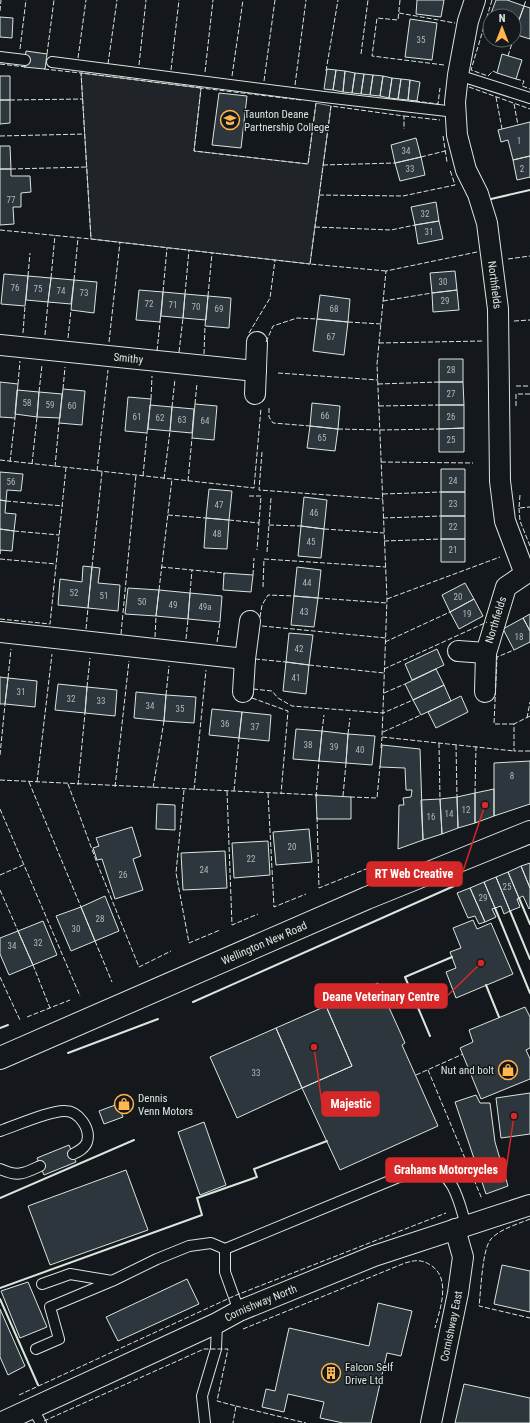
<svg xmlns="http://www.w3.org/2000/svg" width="530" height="1423" font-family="'Roboto Condensed',sans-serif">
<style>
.green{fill:#202428;stroke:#939e99}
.building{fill:#2c363c;stroke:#d8e6dc}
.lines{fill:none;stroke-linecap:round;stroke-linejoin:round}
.service-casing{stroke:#d8e6dc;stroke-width:12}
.minor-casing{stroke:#d8e6dc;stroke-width:22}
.primary-casing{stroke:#d8e6dc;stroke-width:24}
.service{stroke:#14181c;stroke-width:10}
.minor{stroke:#14181c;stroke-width:20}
.primary{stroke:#14181c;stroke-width:22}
.fence{stroke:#d8e6dc;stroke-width:1;stroke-dasharray:5 2;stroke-linecap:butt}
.wall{stroke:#d8e6dc;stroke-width:2}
.labels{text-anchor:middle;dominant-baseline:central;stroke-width:3;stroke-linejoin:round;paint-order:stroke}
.number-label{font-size:9px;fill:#adbab4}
.poi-label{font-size:11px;fill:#d8e6dc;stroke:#14181c;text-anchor:start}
.street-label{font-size:11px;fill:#d8e6dc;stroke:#14181c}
.leader{fill:none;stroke:#d62828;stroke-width:1.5}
.callout-dot{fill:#d62828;stroke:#14181c;stroke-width:1.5}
.callout{fill:#d62828;stroke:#d62828;stroke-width:1.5}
.callout-label{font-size:12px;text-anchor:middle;font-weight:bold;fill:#fff}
</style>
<rect width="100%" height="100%" fill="#14181c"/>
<path class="green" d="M81,73L201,88L194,151L308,164L316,103L331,106L310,264L91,239Z"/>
<path class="building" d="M417,0H444L441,17L416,14Z
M496,0H507L524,6L514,34V16H490Z
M524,6L530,8V39L514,34Z
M0,17L13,18L12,38L0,37Z
M410,19L437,23L432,60L405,57Z
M26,51L47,54L45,69L24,67Z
M502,54L522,60L516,79L497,73Z
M327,69L336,70L333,90L324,89Z
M336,70L345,71L343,92L333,90Z
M345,71L355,73L352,93L343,92Z
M355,73L364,74L361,94L352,93Z
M364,74L373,75L370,95L361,94Z
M373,75L383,76L380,96L370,95Z
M0,76H10V100H0Z
M383,76L392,78L389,98L380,96Z
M392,78L401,79L398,99L389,98Z
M401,79L410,80L408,100L398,99Z
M410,80L420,82L417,101L408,100Z
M219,93L247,96L241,148L212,145Z
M0,100H10V123L0,124Z
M530,122V156L513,160L508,140L501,142L498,130Z
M416,138L421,157L395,163L391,145Z
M0,146H10L11,169H0Z
M530,156V178V177L517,180L513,160Z
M421,157L425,175L400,181L395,163Z
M0,169H11V176H30L31,192L21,193V207H13L14,224L0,225Z
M436,202L439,221L415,225L411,207Z
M439,221L443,239L418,244L415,225Z
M455,271L457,290L432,293L430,273Z
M4,274L28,276L25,306L1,304Z
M28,276L51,278L48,302L26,300Z
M51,278L74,280L71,304L48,302Z
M74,280L97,282L94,313L71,310Z
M139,290L163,292L160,322L136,320Z
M457,290L459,310L433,312L432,293Z
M163,292L185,294L183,318L161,316Z
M185,294L208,296L206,320L183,318Z
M320,295L350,299L348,322L317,319Z
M208,296L231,298L229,328L205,326Z
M317,319L348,322L344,355L313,351Z
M439,359H463V382H439Z
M0,382L18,384L15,418L0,417Z
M439,382H463L464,405H439Z
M63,389L85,391L82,425L59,423Z
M17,390L39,392L37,417L15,414Z
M39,392L62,394L60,418L37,417Z
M128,397L151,399L147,433L125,431Z
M312,403L340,406L338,429L310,426Z
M195,404L217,406L214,440L192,438Z
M150,405L172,407L170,431L148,429Z
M439,405H464V428L439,429Z
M172,407L194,409L192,433L170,431Z
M310,426L338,429L335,451L307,448Z
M464,428V452H439V429Z
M441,469H465V492H441Z
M0,472L23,474L21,491L7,490L6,501L0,500Z
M209,489L232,491L229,520L206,518Z
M441,492H465V516H441Z
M304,497L327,500L324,529L301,526Z
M0,500L6,501L5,513L16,514L14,531L0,529Z
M441,516H465V539H441Z
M206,518L229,520L227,549L204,548Z
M301,526L324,529L321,558L298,556Z
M0,529L14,531L12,551L0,550V554Z
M441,539H465V562H441Z
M83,566L92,567L88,608L58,605L60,579L82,582Z
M92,567L100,568L98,583L120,585L118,611L88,608Z
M297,567L321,570L318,598L294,596Z
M224,573L253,575L251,592L223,590Z
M465,583L474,599L450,612L442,595Z
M128,588L159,590L156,616L125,614Z
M159,590L190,593L188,619L156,616Z
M190,593L222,596L220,622L188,619Z
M294,596L318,598L314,627L291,625Z
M474,599L483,616L459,629L450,612Z
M530,614V631L523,618Z
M523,618L530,631V642L514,650L503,629Z
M289,633L313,635L309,665L286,662Z
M437,649L444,665L412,680L405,664Z
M286,662L309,665L306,694L283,691Z
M436,669L444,685L413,700L405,684Z
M0,677L8,678L5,704H0Z
M8,678L37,681L35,707L5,704Z
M58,684L87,687L85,713L55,710Z
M444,685L451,701L421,715L413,700Z
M87,687L117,690L115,716L85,713Z
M136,692L166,695L164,721L134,718Z
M166,695L196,697L194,723L164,721Z
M461,696L468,712L436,728L428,712Z
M212,709L242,712L239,738L209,735Z
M242,712L271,715L269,741L239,738Z
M296,729L322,731L319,761L293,759Z
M322,731L348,734L346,763L319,761Z
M348,734L375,736L372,765L346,763Z
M382,745L420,749L423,840L398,849L399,805H404L403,798L411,797L412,790H406L405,768L380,767Z
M530,761V804L494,816V763Z
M494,789V816L475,823V793Z
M475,793V823L458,828L457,797Z
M316,795L351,797V819H317Z
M457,797L458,828L442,834L440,799Z
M440,799L442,834L423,840L421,800Z
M157,804L175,805V830L156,829Z
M132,827L141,856L133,859L143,890L115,899L102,859L97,860L93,848L99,846L96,838Z
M309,829L312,862L276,865L273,832Z
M268,841L270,875L234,878L232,843Z
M225,851L227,888L183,890L181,853Z
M530,863V888L521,866Z
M521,866L530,888V908L529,909L523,896L519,898L508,872Z
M508,872L519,898L517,899L520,907L510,911L496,877Z
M496,877L510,911L504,914L501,906L495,908L484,882Z
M484,882L495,908L492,909L496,917L485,922L470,888Z
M470,888L485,922L479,924L475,916L468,918L457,893Z
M105,896L119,931L95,941L81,907Z
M81,907L95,941L71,951L56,916Z
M473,920L477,929L491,923L513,974L456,998L446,972L456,968L450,952L461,948L453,928Z
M43,921L57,955L33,965L18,931Z
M18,931L33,965L9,975L0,954V938Z
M378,983L405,1043L402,1045L438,1126L340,1170L302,1088L352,1066L326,1006Z
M326,1006L352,1066L302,1088L276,1028Z
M525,1007L530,1017V1048L526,1050L530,1059V1079L481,1099L460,1048L473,1042L469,1030Z
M276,1028L302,1088L237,1118L210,1057Z
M530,1093V1134L501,1138L496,1098Z
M476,1095L480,1103H490L495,1142L508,1186L486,1194L455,1102Z
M118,1104L123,1117L104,1124L99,1111Z
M204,1122L226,1185L200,1195L178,1132Z
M69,1145L76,1162L44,1175L37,1158Z
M126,1170L148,1230L50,1265L28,1206Z
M502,1265L530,1271V1312L494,1304Z
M187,1279L199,1304L118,1341L106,1317Z
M28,1282L47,1327L20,1338L1,1291Z
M378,1303L412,1311L401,1356L387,1353L371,1423H343L320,1418L324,1402L288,1394L284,1412L262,1407L266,1389L275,1391L289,1328L369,1346Z
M0,1309L25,1366L8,1375L0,1357Z
M464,1384L530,1398V1423H455Z"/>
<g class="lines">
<defs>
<path id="service" d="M0,57L25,60
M52,62L324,97L456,112
M458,75L530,98
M0,1131C15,1126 51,1110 65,1111C79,1111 91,1129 87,1142C85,1148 79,1151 73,1154
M0,1169C18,1177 23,1174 40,1166
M225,1249V1272L239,1311
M42,1284L70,1274L112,1281
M36,1349L59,1339L50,1307L112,1281L157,1259L189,1246L211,1243L225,1249L399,1177C406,1175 421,1169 429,1169C454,1171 460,1206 466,1225
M32,1408L41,1423
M205,1423L202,1396L216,1349L217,1323"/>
<g id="minor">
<path id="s1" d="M475,0L468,21L458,75L455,102L457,135L466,170L478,194L487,223L498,309L500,481L505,521L525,574L506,587L486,653L485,692"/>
<path id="s2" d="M0,345L256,371"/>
<path d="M255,394L257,342"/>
<path d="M0,632L245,659L250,621"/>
<path d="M458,651L486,653"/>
<path d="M243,692L245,659"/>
<path id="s3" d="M0,1423L217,1323L239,1311L374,1256L530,1205"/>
<path id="s4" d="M431,1423L458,1293L463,1257L455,1229"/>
</g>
<g id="primary">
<path id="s5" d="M0,1058L367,898L530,832"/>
</g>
</defs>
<use href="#service" class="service-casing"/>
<use href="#minor" class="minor-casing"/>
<use href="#primary" class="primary-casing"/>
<use href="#service" class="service"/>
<use href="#minor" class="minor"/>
<use href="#primary" class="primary"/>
<path class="fence" d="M400,0L398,20L377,18L372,56L444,65
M492,0L471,70L488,76L493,71L497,73
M524,6L526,0
M0,11L1,0
M399,13L455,23
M20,49L26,0
M47,54L54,0
M361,54L368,0
M508,56L513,40
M78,58L86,0
M0,64L26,67
M108,64L117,0
M139,65L146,0
M44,69L81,73
M171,70L179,0
M326,71L338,0
M205,72L213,0
M232,76L243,0
M516,79L524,81L522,86L530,89
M264,81L275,0
M295,85L306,0
M469,87L530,109
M201,88L81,73L91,239L310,264
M496,97L502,129
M10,100L83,99
M301,100L201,88L194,151L308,164L316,103
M415,101L438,104L440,88
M514,104L518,125
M404,116L440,120
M0,136L85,134
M443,136L447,162
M421,157L445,151
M323,165L395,163
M11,169L87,167
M319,195L403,196L455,185L450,170
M315,227L391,230L415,225
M0,230L91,239
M477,252L386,271L377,364L387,599L382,737L514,751
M508,259L530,256
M386,271L310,264L331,106L404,116V129
M28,276L30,253
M51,278L55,235
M74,280L78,238
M163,292L167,248
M185,294L189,250
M208,296L212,253
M383,301L432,293
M514,321L530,320
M348,322L381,324
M23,333L25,306
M249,333L270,298L275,260
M45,335L48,302
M68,338L71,310
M109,342L120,242
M266,342L273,326L297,318L317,319
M379,343L483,341
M157,351L160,322
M179,352L183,318
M204,354L205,326
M278,373L378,380
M18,384L20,361
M378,384L439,382
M516,386H530
M63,389L65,367
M39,392L42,365
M151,399L152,376
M195,404L197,383
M379,406L439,405
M516,406V394H530
M172,407L175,379
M269,408V417L273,423L310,426
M338,429L380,430L439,429
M262,452L259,490L383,499
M0,460L254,488L261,408
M10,462L15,418
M381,462L473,463
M32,464L37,417
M55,467L59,423
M97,471L108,370
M143,476L147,433
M164,479L170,431
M188,481L192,438
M383,494L441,492
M520,495L519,508L530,507
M249,496H261L259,523
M6,501L63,506
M519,508L520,521L530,546
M168,515L206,518
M383,518L441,516
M229,520L259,523L257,550
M269,525L301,526
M324,529L384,533
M14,531L59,535
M384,541L441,539
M267,552L271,498
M0,559L56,564
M92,567L102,472
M161,567L224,573V575
M253,575L254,558
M263,587L264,559L386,567
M159,590L172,479
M190,593L192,570
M318,598L387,603
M387,599L500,557
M260,617L262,605L268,595L294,596
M0,619L50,624L66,468
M262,626L386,638
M86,629L88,608
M121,634L136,475
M155,637L156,616
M186,639L188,619
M217,642L220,622
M385,642L450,612
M255,659L286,662
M309,665L384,673
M384,669L487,622
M8,678L11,649
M87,687L90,658
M253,689L272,691L278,698L292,706L383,713L413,700
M384,693L405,684
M166,695L169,666
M252,698L288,711L281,794
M530,716L514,724V751H530
M527,718L530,702
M514,724H494L497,657L514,650
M322,731L324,715
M383,732L421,715
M348,734L350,718
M439,743L440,799
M456,745L457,797
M381,748L382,737
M0,755L5,704
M0,780L318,795
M29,782L81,907
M37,782L52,654
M68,784L97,863L139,967L171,951
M78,785L85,713
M115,787L129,661
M153,788L164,721
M184,790L176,873L189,943L220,930
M194,790L206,670
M227,791L232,925L258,914
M234,791L239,738
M268,793L274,907L306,894
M475,793L476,746
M343,796L346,763
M316,797L319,761
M350,797L377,798L380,766
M0,809L80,996
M317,817L319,888L376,865
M0,875L23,865
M0,890L18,931
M95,941L112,982
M33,965L50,1008
M0,977L20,1020
M27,1017L70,1000
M428,1070L482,1199
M416,1075L463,1054
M530,1219C518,1224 500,1229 491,1239C482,1249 481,1291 479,1306L530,1318
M243,1329L405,1263C415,1260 422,1259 432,1266C451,1280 440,1309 435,1328
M19,1395L234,1296L446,1213
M236,1406L306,1423
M44,1421L204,1349H228L217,1401L236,1406L233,1423"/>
<path class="wall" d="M491,199L530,190
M519,898L530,924
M495,908L530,993
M510,911L530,959
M486,985L499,1017
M193,1002L454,886
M0,1028L8,1025
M430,1036L405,977L452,957
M68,1053L158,1019
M0,1198L134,1140
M0,1288L202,1215L197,1198L257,1177L254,1169L327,1141
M0,1299L38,1385"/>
</g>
<defs>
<symbol id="school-ring" viewBox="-11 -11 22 22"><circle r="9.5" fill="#14181c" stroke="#ffb74d" stroke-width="1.5"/><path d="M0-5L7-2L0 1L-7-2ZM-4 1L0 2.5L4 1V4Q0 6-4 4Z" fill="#ffb74d"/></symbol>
<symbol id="shop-ring" viewBox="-11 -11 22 22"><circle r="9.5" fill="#14181c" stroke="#ffb74d" stroke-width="1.5"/><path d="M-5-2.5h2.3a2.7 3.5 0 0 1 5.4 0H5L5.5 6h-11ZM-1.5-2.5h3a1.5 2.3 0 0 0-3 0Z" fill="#ffb74d"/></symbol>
<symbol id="building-ring" viewBox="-11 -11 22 22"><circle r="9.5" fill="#14181c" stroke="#ffb74d" stroke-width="1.5"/><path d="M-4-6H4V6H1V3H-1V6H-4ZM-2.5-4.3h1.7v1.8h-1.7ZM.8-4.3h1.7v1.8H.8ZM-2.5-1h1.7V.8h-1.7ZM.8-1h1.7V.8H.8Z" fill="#ffb74d"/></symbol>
</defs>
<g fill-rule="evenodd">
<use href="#school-ring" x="219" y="109" width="22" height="22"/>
<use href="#shop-ring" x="497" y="1059" width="22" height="22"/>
<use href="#shop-ring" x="113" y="1093" width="22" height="22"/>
<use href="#building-ring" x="320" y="1362" width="22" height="22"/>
</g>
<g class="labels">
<g class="number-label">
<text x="421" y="40">35</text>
<text x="519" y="141">1</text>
<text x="406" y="151">34</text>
<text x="410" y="169">33</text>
<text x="522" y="169">2</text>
<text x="11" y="200">77</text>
<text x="425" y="214">32</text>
<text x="429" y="232">31</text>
<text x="443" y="282">30</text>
<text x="15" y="288">76</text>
<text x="38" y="289">75</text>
<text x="61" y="291">74</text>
<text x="84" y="293">73</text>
<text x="445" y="301">29</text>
<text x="149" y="304">72</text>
<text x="173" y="305">71</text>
<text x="196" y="307">70</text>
<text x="219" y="309">69</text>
<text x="334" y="309">68</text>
<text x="331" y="337">67</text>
<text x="451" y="370">28</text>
<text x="451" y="394">27</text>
<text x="27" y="403">58</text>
<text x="50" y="405">59</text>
<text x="72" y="406">60</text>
<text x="325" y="416">66</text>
<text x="137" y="417">61</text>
<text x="451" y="417">26</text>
<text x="160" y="418">62</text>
<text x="182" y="420">63</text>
<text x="205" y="421">64</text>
<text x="322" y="438">65</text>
<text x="451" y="440">25</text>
<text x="453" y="481">24</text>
<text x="11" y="482">56</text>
<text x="453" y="504">23</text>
<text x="219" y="505">47</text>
<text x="314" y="513">46</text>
<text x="453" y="527">22</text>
<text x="217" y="534">48</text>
<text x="311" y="542">45</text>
<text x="453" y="550">21</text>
<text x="307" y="583">44</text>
<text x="74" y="593">52</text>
<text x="104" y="596">51</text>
<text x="458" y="597">20</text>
<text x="142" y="602">50</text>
<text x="173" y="605">49</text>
<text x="205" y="607">49a</text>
<text x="304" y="612">43</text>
<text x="467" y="614">19</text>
<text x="519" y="637">18</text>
<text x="299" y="649">42</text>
<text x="296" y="678">41</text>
<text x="21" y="692">31</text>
<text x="71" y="699">32</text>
<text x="101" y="701">33</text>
<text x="150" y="706">34</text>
<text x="180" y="709">35</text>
<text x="225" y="724">36</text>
<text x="255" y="727">37</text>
<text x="308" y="745">38</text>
<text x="334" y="747">39</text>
<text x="360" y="750">40</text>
<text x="512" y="776">8</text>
<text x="466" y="810">12</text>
<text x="449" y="814">14</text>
<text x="431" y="817">16</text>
<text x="292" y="847">20</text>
<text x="251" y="859">22</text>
<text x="204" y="870">24</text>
<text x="123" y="875">26</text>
<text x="507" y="887">25</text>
<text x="483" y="898">29</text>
<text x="100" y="919">28</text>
<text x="76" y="929">30</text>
<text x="38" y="943">32</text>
<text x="12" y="946">34</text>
<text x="256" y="1073">33</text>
</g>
<g class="poi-label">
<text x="244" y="114">Taunton Deane<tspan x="244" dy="13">Partnership College</tspan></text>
<text x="494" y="1070" text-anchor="end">Nut and bolt</text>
<text x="138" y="1098">Dennis<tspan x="138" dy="13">Venn Motors</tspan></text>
<text x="345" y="1367">Falcon Self<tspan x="345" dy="13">Drive Ltd</tspan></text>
</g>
<g class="street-label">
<text stroke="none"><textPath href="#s1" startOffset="293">Northfields</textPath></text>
<text stroke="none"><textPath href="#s2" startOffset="129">Smithy</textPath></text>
<text transform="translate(496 620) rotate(-73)">Northfields</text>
<text stroke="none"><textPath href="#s5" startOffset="288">Wellington New Road</textPath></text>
<text stroke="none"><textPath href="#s3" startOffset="287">Cornishway North</textPath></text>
<text stroke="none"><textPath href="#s4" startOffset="99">Cornishway East</textPath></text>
</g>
</g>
<path class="leader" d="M485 805L462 874M481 963L447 996M314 1047L322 1104M514 1116L506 1170"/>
<g class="callout-dot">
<circle cx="485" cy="805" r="4"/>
<circle cx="481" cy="963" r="4"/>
<circle cx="314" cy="1047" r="4"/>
<circle cx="514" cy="1116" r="4"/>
</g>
<g class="callout">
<rect x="367" y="862" width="95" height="24" rx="4"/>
<rect x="315" y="984" width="132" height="24" rx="4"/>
<rect x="322" y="1092" width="57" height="24" rx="4"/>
<rect x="386" y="1158" width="120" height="24" rx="4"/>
</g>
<g class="callout-label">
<text x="414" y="878">RT Web Creative</text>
<text x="381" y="1001">Deane Veterinary Centre</text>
<text x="351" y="1108">Majestic</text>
<text x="446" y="1174">Grahams Motorcycles</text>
</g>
<g transform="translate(502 28)"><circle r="19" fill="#14181c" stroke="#626a69"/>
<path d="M0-3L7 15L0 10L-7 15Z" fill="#ffb74d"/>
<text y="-6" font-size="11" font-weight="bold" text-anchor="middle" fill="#d8e6dc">N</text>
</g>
</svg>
